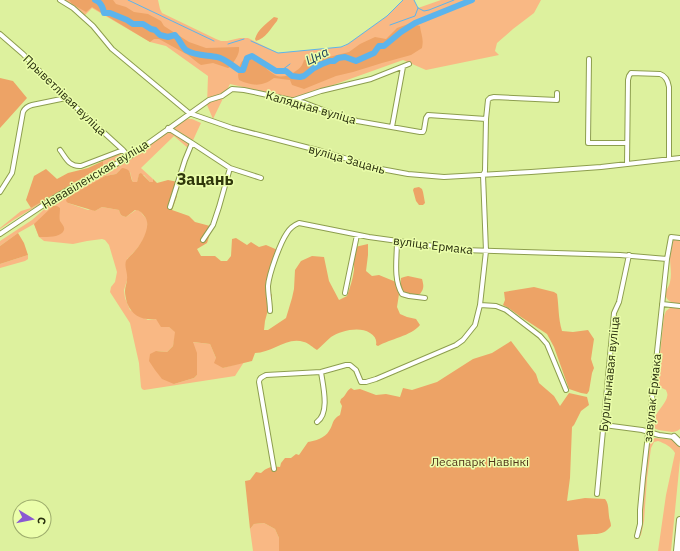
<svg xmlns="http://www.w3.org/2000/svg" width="680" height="551" font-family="'IBM Plex Sans',sans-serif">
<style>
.green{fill:#f9b884}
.forest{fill:#eda366}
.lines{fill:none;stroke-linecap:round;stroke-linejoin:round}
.stream{stroke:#5cb4ec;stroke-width:1}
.river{stroke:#5cb4ec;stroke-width:6}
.minor-casing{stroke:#8d9e4e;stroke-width:6}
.highway-casing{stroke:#8d9e4e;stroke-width:8}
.minor{stroke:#fff;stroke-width:4}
.highway{stroke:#fff;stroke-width:6}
.labels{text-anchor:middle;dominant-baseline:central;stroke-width:3;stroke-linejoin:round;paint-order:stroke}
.street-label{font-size:12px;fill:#29300e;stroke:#ebfeab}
.park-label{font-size:12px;fill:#53351b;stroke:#ebfeab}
.water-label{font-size:13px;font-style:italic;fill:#20455d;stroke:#ebfeab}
.district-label{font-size:16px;font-weight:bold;fill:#2f370b;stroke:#ebfeab}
</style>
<rect width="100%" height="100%" fill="#ddf19e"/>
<path class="green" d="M60,0H158L160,9L162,13L216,39L221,41H227L240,38H248L278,53L341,47L345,46L387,16L403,0H414L418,8L441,0H541L534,13L513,29L497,43L495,51L499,55L426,70L403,60L294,99L230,84L213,119L207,105L208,76L166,46L150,42L92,8L83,17Z
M188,119H192L201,123L189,149L174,136L141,168L153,179V182H150L144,175H139L137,182H133L132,180L130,172L120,170L116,174L105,176L68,203L88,210L91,209L95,211L102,207L119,210C120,214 121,216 126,217L136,210C139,210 141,211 143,215C144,216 147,219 147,220C151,234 136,251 127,259L128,277L124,290L125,298L130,310L148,320L156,319L169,327L176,332L173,346L167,352L156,351L174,384L194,378L197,375L192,342L210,344L216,358L223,368L244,362L235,376L144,390L142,389L141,387L139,363L130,323L110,292L111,287L115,282L117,272L109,245L105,240L102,239L87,241L73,244L44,241L39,237L34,224L18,233L0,246V241L32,220L57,198L104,175L182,121Z
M124,151L127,154C85,180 41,201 0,229V228L21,211L31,208L103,166V161Z
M676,239L680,240V304C675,303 669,303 666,297C664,292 669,287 670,282C672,274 670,265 670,257C671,251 672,246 673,241Z
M28,255V259L25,261L0,268V264Z
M670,308H680V429C675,433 671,432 665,431C636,429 665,408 667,397C668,394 667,393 666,390L658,386L657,383L664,316L666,311Z
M655,438L674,440L680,446V460L671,551H658L666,495L675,453C672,447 664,443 658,441L654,442L651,448L647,478L644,521L641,535L639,537L633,540L637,537L641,510L645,466C650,457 645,443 655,438Z
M264,523L275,529L279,538V551H253L250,529L254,524Z"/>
<path class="forest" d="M69,0H113L116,4L126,7L134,12L148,14L161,21L164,26L189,42L206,48L238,47H239C240,55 234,61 230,67L228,68L213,63L201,65L198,63L188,55L159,39H154L150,42L92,7L86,12L72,4Z
M274,17L278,18L277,21C271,28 265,39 256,41L255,39C258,29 266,24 274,17Z
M411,23L420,26C421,35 424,38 422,48L411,55L382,63L353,72L336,76L304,89L292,85L290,80L274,78C262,87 252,86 239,80C237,76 239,69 240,65C247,47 267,71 275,75C281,78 287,76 293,73C299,69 302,67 304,60L317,57H329L349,52L360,44L375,37L386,39L397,28Z
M0,78L13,81L27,98L0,128Z
M103,161V166L31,208L26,200L34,176L46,169L57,179L68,173L88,168Z
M122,168C133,169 129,176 133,182H137L139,174L141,173L150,182H153V179L157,183L168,180L178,182L174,193L177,196L172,210L189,216L195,222L210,226L214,222L207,243L197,249L201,256H215L221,261H227L231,256L232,239L236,238L247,245L251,242L259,247L266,245L280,251L268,275L266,287L272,295L265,321L264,330H268L286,318L292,298L294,289L295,270L301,261L312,256L324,257L329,281L339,300L347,296C350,287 353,279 354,270C354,262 354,255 355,247L368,244V255L366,271L372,276L379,275L396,282L399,294L397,307L400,314L407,317L416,319L420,325C411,336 390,339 378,346L376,345C377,340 375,336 370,333C359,326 341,331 331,337C326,341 322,346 317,350C313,348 309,343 304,342C287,336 272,353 255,353L252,361L223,368L214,363L216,358L210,344L193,342L197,353V375L194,378L174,384L162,379L155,370L149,361L150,354L156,351L167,352L173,346L175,332L169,327H161L156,319C142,320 133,317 127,303C126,299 125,295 125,291C125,287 127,283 127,279C128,273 124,267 126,261C128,257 132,255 134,252C141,245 152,226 145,217C142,213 140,210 135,210L126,217C121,216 120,214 119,210L102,207L95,211L78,206L68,203L66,201L67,198L105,176L116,174Z
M419,187L422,189L423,192L425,203L423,205H419L416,201L413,190L414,188Z
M53,206H57L60,208C60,212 59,218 60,221C62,224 65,227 64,230C61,238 46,237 39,237L34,224Z
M18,233L24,243L28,255L0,264V246Z
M408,276L422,279C424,286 424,289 420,294C407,296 399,293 401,278L404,277Z
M534,287L554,292L557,294C559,307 558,318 562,331L573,332L588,330L594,339L591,359L594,368L592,373L589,391L587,394L581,393L569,389L554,347L547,334L521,317L510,309L503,305L505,300L504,292Z
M511,341L536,374L539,383L554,396L560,406L569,393L587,397L589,405L581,411L574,425L572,427L570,478L567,501L585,498L605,499C609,504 608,509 609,516C609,519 611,522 611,526C606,532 602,534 594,534C588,534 583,535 577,535L579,551H279V538L275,529L264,523L254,524L250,529L245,481L250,480L256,472L261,473C267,467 272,466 280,467L281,463L285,458H291L296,454L299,455L308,442C315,441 325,438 329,431C334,424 331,420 340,415L342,406L340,402L341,399C346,396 346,391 351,388L354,390L360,389L376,395L386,394L400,397L403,388L412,390L437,382L473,359L492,353Z"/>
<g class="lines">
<path class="stream" d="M128,0L214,41
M414,0L418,8L424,11L429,10L454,0
M390,25L415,16L418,8
M251,41L278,53L341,47L348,44L387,16L403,0
M228,44L244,39
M282,70L290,64"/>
<path class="river" d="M95,0C101,2 103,7 104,13H110L127,20L133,24H143L151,29L155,30L160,35L168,37L175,35C180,40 182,47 186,50C195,56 208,55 217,57C224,58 233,66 239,70H243L247,58L252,56L276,71H286L292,76L300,77L304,76L314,68L322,64L330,61H334L338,58L345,57L356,61L374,53L379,46H384L401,32L415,23L472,0"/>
<defs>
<path id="minor" d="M60,0L73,8L93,26L112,49L189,113L232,128L321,151L381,169L408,174L444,177L531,172L601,167L680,158
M0,34L23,54L66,98L123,150L129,157
M589,59L588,143H627
M294,100L321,91L371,79L409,64
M392,127L403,67
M168,128L192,143L230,168L261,178
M60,150C66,158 69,167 81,166L123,150
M627,164L628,80L629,76L631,73L660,74C666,76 668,81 669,87V159
M0,192L12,173L13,168L23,112C25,108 28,106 32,105L66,98
M170,207L185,160L192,143
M0,234L57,196L129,157L209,100L222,96L232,89L244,90L305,103L336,115L357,121L420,132H423L424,130L426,118L428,115L486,119
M203,240L213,225L219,207L230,168
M397,241C397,258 393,279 402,294L409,296L425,298
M345,293L357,235
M662,304L680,306
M480,305L496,306L506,310L540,336L547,344L566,390
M270,311C270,303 268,294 268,286C269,274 280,243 287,233C290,228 294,225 299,223L369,237L463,250L620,255L667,259
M317,422C330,413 323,386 321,372
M604,425L642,430L659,435L674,437
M274,469L259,382C259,378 262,377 266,375L321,372L346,365H350L356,370L361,382H366L376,379L456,345L463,340L475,325L480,305L486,251L483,175L485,171L486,119L488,100L490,98L494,97L557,100V93
M597,494L613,324L614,313L619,302L629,255
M637,536L640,524V510L643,478L650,417L667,259L671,237L680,238"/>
<path id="highway" d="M674,437L680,443
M677,551L680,520"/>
</defs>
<use href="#minor" class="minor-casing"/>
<use href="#highway" class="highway-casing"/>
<use href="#minor" class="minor"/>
<use href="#highway" class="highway"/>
</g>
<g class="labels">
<g class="street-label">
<text transform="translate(65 95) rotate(44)">Прыветлівая вуліца</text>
<text transform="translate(311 107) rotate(16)">Калядная вуліца</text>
<text transform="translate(347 159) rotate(16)">вуліца Зацань</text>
<text transform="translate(95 174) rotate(-31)">Нававіленская вуліца</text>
<text transform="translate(433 245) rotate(7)">вуліца Ермака</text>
<text transform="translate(609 374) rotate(-84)">Бурштынавая вуліца</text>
<text transform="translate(652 398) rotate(-84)">завулак Ермака</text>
</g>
<g class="park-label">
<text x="480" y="461">Лесапарк Навінкі</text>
</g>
<g class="water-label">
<text transform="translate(317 56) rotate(-26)">Цна</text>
</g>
<g class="district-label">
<text x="205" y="179">Зацань</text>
</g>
</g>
<g transform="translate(32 519) rotate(100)"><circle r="19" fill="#ebfeab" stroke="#9dac6c"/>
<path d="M0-3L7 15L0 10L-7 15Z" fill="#8a59d2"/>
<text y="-6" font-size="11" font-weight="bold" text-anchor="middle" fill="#29300e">С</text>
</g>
</svg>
